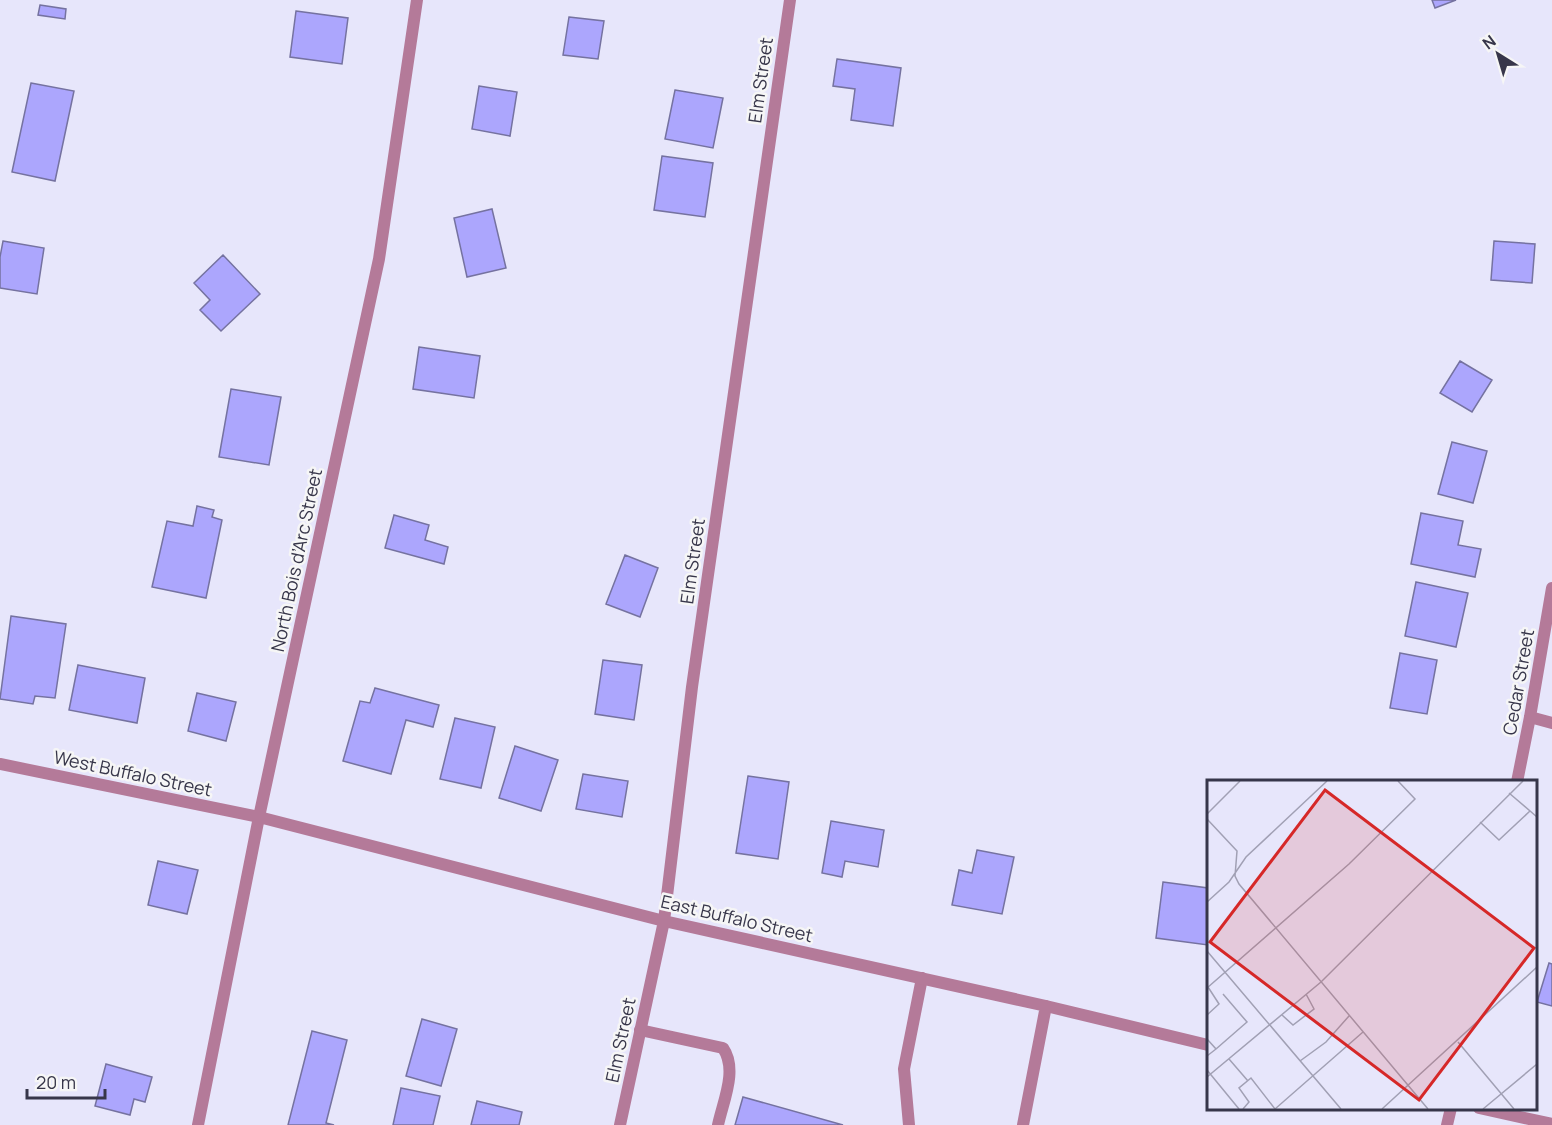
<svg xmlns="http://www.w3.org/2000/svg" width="1552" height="1125" font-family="Manrope,sans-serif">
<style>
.building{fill:#aca6fd;stroke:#7572a0;stroke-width:1.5}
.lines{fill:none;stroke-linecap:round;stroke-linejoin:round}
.lane{stroke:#b47a99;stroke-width:12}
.street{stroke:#b47a99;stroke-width:12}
.labels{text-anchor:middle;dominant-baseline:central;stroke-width:5;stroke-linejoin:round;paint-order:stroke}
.street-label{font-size:18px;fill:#37364a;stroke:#f6f6f6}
.inset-road{fill:none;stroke:#a1a0b4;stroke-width:1.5}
.view{fill:#d62828;fill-opacity:0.15;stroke:#d62828;stroke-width:3}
.inset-edge{fill:none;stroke:#37364a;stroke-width:3}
</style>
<rect width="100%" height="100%" fill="#e7e6fb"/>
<path class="building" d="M1432,0H1456L1435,8Z
M40,5L66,9L65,19L38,15Z
M296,11L348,18L342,64L290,57Z
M569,17L604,21L598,59L563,55Z
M837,59L901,68L893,126L851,120L855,89L833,86Z
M31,83L74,91L55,181L12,172Z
M479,86L517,92L510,136L472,129Z
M675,90L723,98L713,148L665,139Z
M662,156L713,163L705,217L654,210Z
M492,209L506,268L467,277L454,218Z
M3,241L44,248L37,294L0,288V257Z
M1494,241L1535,244L1532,283L1491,280Z
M223,255L260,294L221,331L200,310L210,300L194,283Z
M419,347L480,356L474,398L413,389Z
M1460,361L1492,380L1472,412L1440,393Z
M231,389L281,397L269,465L219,457Z
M1452,442L1487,451L1473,503L1438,494Z
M197,506L214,510L212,517L222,520L206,598L152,587L167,521L193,526Z
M1421,513L1463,521L1458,545L1481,549L1475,577L1411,564Z
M394,515L429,525L425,540L448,547L444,564L385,548Z
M625,555L658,568L640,617L606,604Z
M1416,582L1468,593L1456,647L1405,636Z
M11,616L66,624L55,698L35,696L33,704L0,699Z
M1400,653L1437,660L1427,714L1390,708Z
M603,660L642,665L634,720L595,714Z
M78,665L145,678L137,723L69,710Z
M375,688L439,705L433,727L406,720L391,774L343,761L360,701L370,703Z
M197,693L236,702L226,741L188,731Z
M455,718L495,727L481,788L440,779Z
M515,746L558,760L541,811L499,798Z
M583,774L628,781L622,817L576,809Z
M748,776L789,782L778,859L736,853Z
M831,821L884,830L878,867L845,861L842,877L822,873Z
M977,850L1014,857L1002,914L952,905L959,870L972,873Z
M158,861L198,870L187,914L148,905Z
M1163,882L1208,888V945L1156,938Z
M1549,963L1552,964V1006L1537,1002Z
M422,1019L457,1029L441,1086L406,1076Z
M312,1031L347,1040L326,1123L334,1125H288Z
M106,1064L152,1077L145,1102L134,1099L130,1115L95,1106Z
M401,1088L440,1096L433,1125H393Z
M743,1097L843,1125H735Z
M477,1101L522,1112L519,1125H471Z"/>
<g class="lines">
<path class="lane" d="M640,1030L723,1048C738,1070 723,1101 718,1125
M909,1125L904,1069L922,978"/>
<path class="street" d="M1530,717L1552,723
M0,764L259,817L664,921L1046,1006L1208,1045
M1517,782L1530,717L1552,588
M1479,1108L1552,1124
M198,1125L259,817L379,259L417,0
M620,1125L664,921L692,687L790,0
M1023,1125L1046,1006
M1447,1125L1451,1108"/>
</g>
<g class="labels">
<g class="street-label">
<text transform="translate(760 80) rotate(-82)">Elm Street</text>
<text transform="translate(296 560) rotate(-78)">North Bois d’Arc Street</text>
<text transform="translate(692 561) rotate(-82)">Elm Street</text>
<text transform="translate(1518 682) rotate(-80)">Cedar Street</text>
<text transform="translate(133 773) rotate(12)">West Buffalo Street</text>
<text transform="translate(737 918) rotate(13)">East Buffalo Street</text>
<text transform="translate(620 1040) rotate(-78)">Elm Street</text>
</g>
</g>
<g transform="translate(1207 780)">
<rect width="330" height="330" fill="#e7e6fb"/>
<path class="inset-road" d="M302,13L330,37M0,34L33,1M0,39L30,71L28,96L32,104L221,329M273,42L292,60L323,31M0,122L22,102L39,77L120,1M0,171L134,329M0,208L142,84L208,19L191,1M0,235L12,224L1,207M75,235L86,245L107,229L99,214M0,259L9,269L0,276M251,262L307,329M9,269L40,242L16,214M22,279L41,301M93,281L119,262L142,236M0,290L32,329M0,297L114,202L316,1M36,329L42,322L32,308L44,298L68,329L156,252M175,329L330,187M276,329L330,284"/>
<path class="view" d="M118,10L327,168L212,320L3,162Z"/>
<rect width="330" height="330" class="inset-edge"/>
</g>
<g transform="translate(1498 54) rotate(323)" stroke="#f6f6f6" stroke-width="4.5" paint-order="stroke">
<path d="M0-4.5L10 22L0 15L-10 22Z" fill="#37364a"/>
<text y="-9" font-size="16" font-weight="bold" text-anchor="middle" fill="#37364a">N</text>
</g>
<path d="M27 1089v9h78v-9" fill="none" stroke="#37364a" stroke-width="3"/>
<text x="36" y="1089" font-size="18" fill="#37364a" stroke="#f6f6f6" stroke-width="4.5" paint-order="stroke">20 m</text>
</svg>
